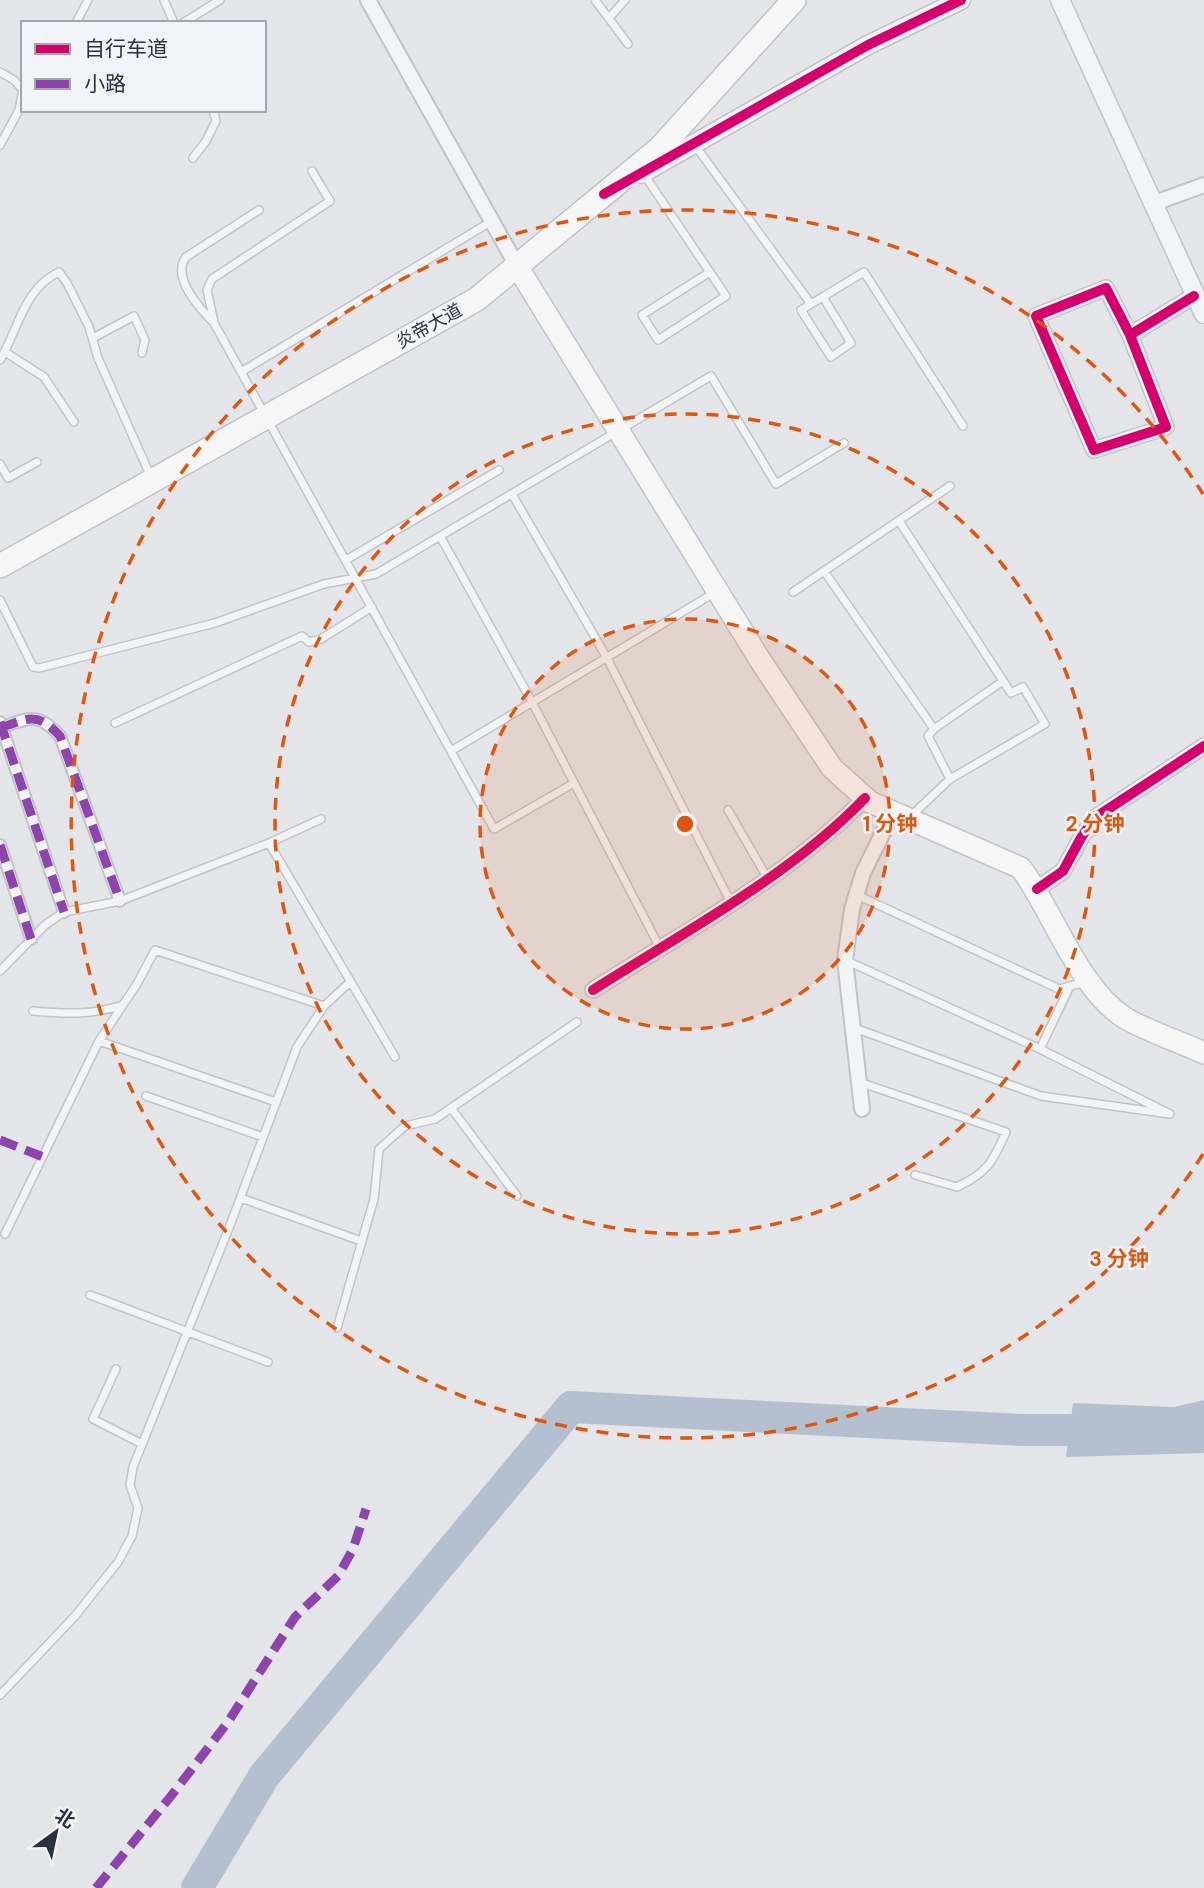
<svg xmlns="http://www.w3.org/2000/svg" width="1204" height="1888" font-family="'DM Sans','Noto Sans SC',sans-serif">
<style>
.water{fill:#b4c0d0}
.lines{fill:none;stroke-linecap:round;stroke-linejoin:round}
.river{stroke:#b4c0d0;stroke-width:32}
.service-casing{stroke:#c1c3c6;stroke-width:10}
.pedestrian-casing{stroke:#c1c3c6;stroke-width:14}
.minor-casing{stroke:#c1c3c6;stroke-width:18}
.tertiary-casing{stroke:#c1c3c6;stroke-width:21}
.secondary-casing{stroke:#c1c3c6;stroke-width:24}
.primary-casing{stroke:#c0c2c5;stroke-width:26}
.service{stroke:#f2f3f5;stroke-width:7}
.pedestrian{stroke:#f2f3f5;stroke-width:10}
.minor{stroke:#f2f3f5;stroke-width:14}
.tertiary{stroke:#f2f3f5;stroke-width:18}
.secondary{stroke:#f6f6f7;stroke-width:21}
.primary{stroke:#f6f6f7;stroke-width:23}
.quiet{stroke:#8e44ad;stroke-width:9;stroke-dasharray:18 9;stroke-linecap:butt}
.cycleway-casing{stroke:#f1f3f6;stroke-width:15}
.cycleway{stroke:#d6006c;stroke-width:10}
.ring{fill:none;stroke:#df570f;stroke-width:3.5;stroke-dasharray:12 9}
.labels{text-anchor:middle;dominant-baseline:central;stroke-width:5;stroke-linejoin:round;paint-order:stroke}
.street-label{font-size:18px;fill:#2b323f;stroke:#f1f3f6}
.centre{fill:#df570f;stroke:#f1f3f6;stroke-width:3.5}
.ring-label{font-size:21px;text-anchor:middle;font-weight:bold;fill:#df570f;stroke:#f1f3f6;stroke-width:5;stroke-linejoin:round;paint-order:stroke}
</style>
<rect width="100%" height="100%" fill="#e3e5e8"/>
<path class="water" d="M1204,1400V1453L1066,1457L1073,1403L1174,1407Z"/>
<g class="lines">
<path class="river" d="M197,1888L264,1776L571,1407L1022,1430H1113"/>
<defs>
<path id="service" d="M164,0L174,23
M595,0L628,44
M609,18L625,0
M76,23L88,0
M183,23L220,0
M0,72L14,80L23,90L19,110L0,145
M694,144L811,304L864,272L963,426
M193,158L206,141L216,121L213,110
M643,173L726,296L658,340L642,315L710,272
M259,210L186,257C171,277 200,309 214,323L494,829L574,783
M811,304L801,310L831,357L851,343L823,297
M214,322L207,290L212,279L330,201L312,171
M93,338L134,316L145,340L142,353
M5,352L44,377L74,422
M0,360C18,330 24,288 59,272L67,283L89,327L98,358L151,477
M241,372L492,221
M0,464L8,478L37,462
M512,494L607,658L731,903
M899,521L1011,693L1023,687L1045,724L950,779L911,816
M440,536L532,702L660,948
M346,560L499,470
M824,571L934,729
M793,592L950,486
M0,600L33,667L39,668L215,623L324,584L376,574L711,376L776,484L844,443
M115,723L302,636L309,642L321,639L372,607
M451,751L714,593
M950,779L928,736L934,729L1003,681
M728,810L768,879
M269,843L395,1057
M857,895L1059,989L1086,982
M845,960L1040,1049L1170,1114L1041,1096L852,1027
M0,971L45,925L64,912L120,901L269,843L321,819
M33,1011C64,1014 90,1015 120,1006
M99,1041L276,1102
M1040,1049L1070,986
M859,1082L1006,1132C993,1162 987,1173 957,1187L915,1175
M146,1096L263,1137
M451,1108L517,1196
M241,1198L361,1241
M5,1234L99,1041L137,984L155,950L324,1006
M90,1295L268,1362
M337,1328L374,1199L379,1149L405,1126L435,1119L577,1022
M116,1369L93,1419L142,1444
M0,1695L75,1616L118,1562L132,1536L138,1508L130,1485L133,1467L229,1228L297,1047L324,1006L349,983"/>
<path id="pedestrian" d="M0,722L64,912
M0,728C29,718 37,711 60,736L120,901
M0,845L31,939"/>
<path id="minor" d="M368,0L517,266
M1152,204L1204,185
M1130,335L1166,427L1094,450L1036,316L1106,288L1130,335L1194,296
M1037,889L1063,871L1082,836L1096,817L1204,746
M593,990C684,932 790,876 865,798
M862,1109L845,960L852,909L863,873L893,812"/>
<path id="tertiary" d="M1060,0L1204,314
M641,174L868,45L961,0"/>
<path id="secondary" d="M517,266L760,660L832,768L870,802L1021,868C1053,912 1079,989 1125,1018C1149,1032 1178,1041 1204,1053"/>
<path id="primary" d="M0,566L477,299L660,148L794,0"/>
</defs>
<use href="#service" class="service-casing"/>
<use href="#pedestrian" class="pedestrian-casing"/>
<use href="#minor" class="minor-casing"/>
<use href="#tertiary" class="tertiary-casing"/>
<use href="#secondary" class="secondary-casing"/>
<use href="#primary" class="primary-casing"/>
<use href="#service" class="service"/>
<use href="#pedestrian" class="pedestrian"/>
<use href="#minor" class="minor"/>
<use href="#tertiary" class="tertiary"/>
<use href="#secondary" class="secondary"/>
<use href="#primary" class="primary"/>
<path class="quiet" d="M0,722L64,912
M0,728C29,718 37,711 60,736L120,901
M0,845L31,939
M0,1140L43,1157
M96,1888L171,1796L228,1722L295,1617L338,1576L353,1549L366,1509"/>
<defs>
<path id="cycleway" d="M604,194L868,45L961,0
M1130,335L1166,427L1094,450L1036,316L1106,288L1130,335L1194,296
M1037,889L1063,871L1082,836L1096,817L1204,746
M593,990C684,932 790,876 865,798"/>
</defs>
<use href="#cycleway" class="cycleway-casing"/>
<use href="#cycleway" class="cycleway"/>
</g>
<circle cx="685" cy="824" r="205" fill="#df570f" fill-opacity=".12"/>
<g class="ring">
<circle cx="685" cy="824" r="205"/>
<circle cx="685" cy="824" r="410"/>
<path d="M1203 1154A614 614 0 1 1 1203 494"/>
</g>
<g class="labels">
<g class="street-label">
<text transform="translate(429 326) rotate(-29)">炎帝大道</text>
</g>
</g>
<circle cx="685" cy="824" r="10" class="centre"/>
<g class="ring-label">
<text x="890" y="831">1 分钟</text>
<text x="1095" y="831">2 分钟</text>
<text x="1119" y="1266">3 分钟</text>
</g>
<rect x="21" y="21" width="245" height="91" fill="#f1f3f6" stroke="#a2a6ad" stroke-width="2"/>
<rect x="35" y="44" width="35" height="10" fill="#d6006c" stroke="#a2a6ad" stroke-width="2"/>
<text x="84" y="56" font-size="21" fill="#2b323f">自行车道</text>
<rect x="35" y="79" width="35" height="10" fill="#8e44ad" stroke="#a2a6ad" stroke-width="2"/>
<text x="84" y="91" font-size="21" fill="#2b323f">小路</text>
<g transform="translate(56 1832) rotate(33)" stroke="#f1f3f6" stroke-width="5" paint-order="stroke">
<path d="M0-5L12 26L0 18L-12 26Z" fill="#2b323f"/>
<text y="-10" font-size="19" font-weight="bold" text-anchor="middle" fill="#2b323f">北</text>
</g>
</svg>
